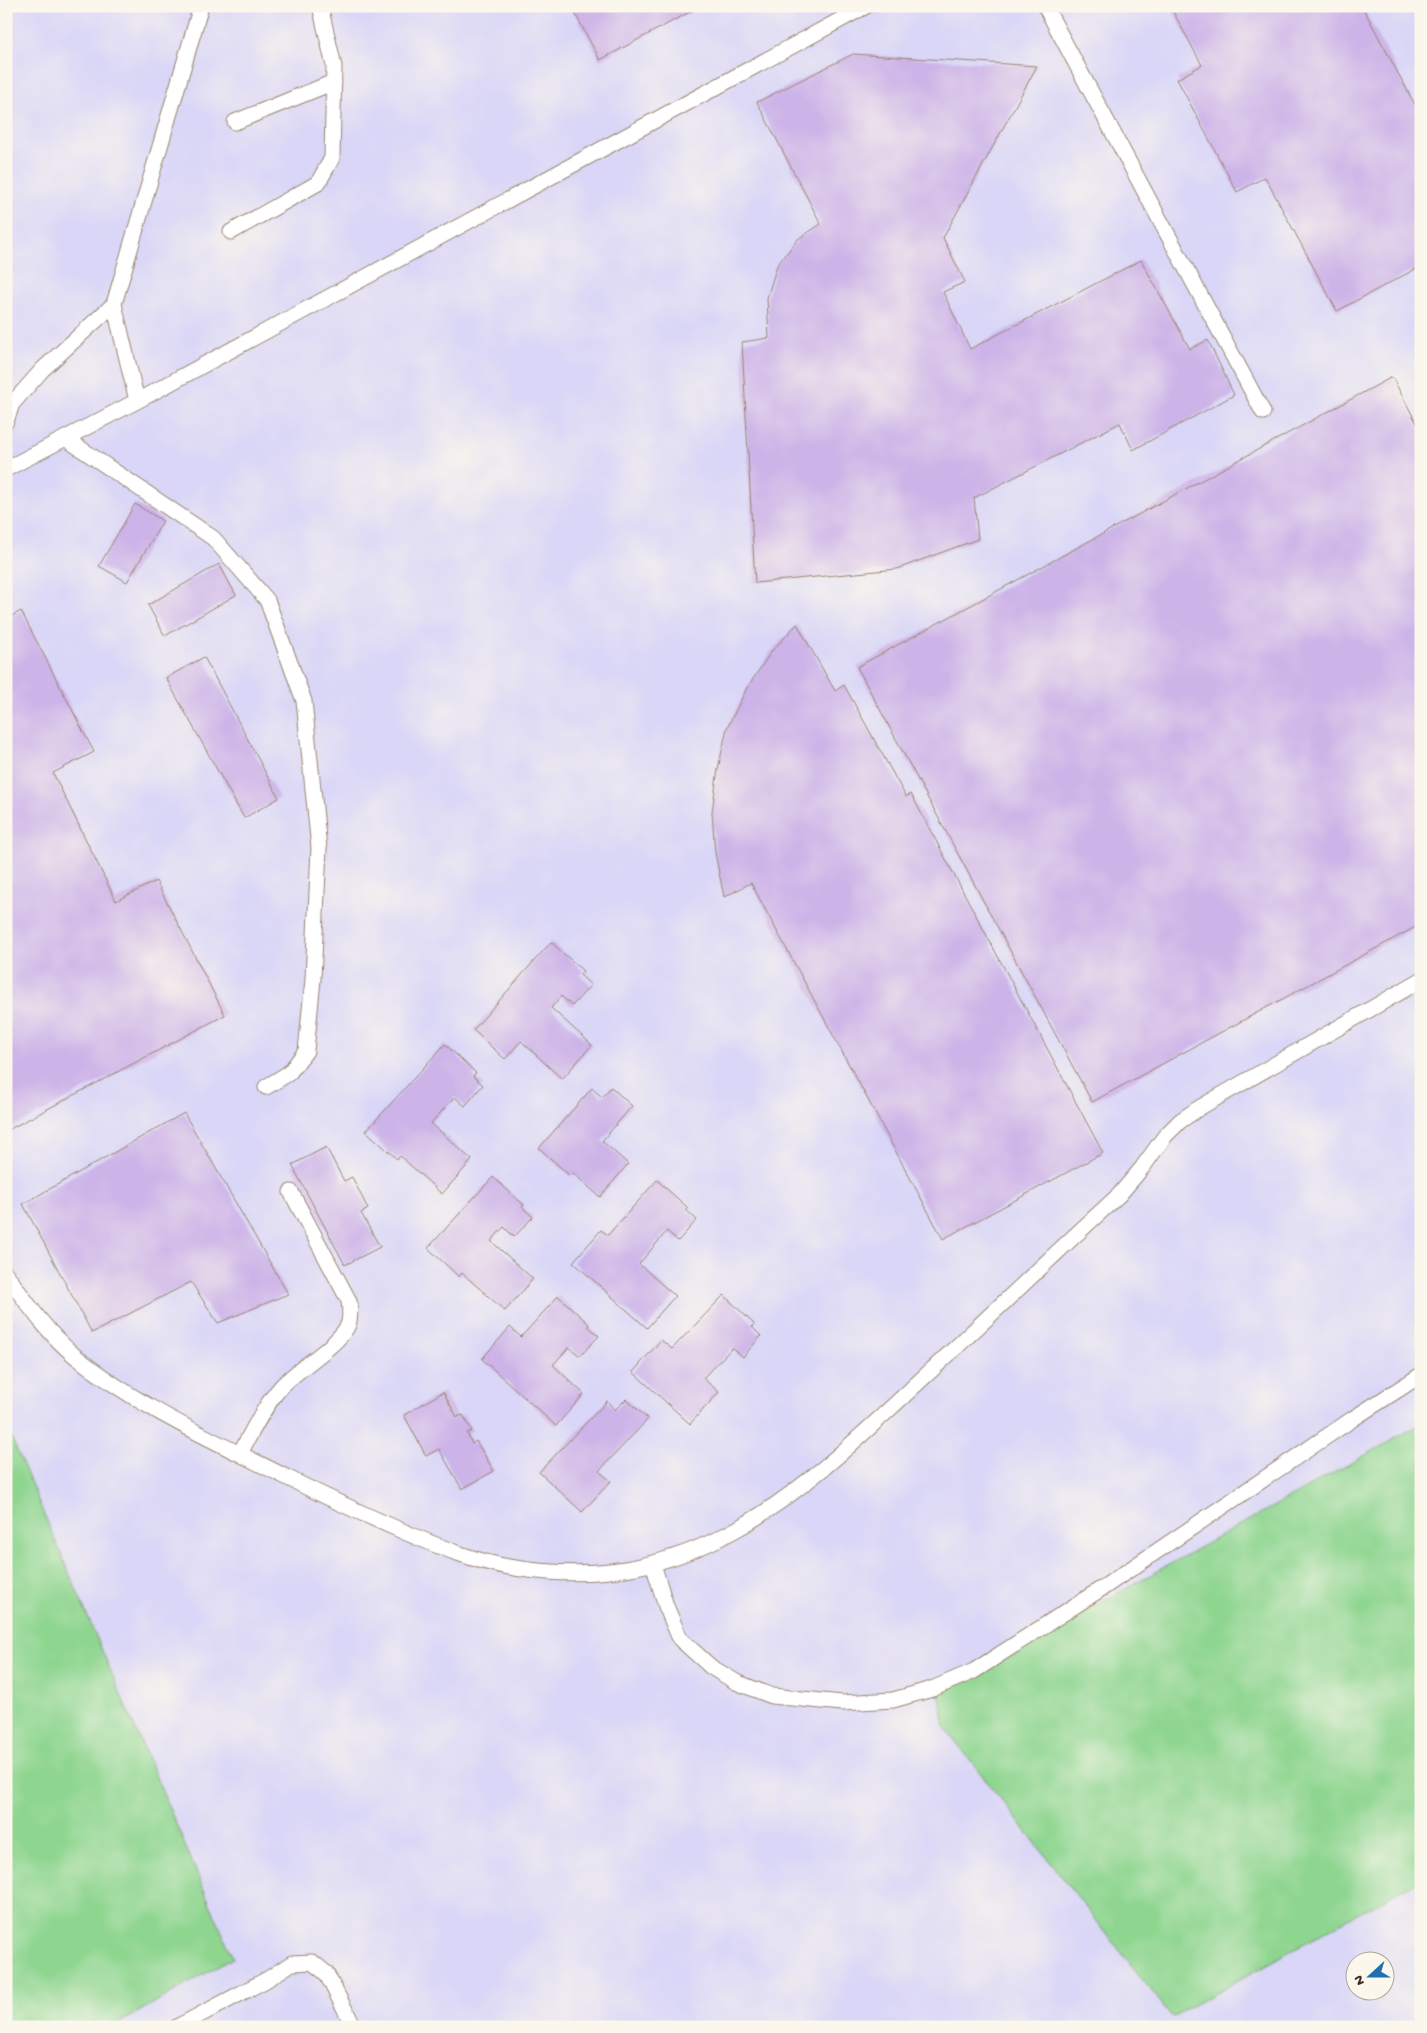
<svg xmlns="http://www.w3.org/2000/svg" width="1427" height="2033" font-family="'Gochi Hand',sans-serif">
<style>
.built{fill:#d9d6f7;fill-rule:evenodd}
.green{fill:#8ed590;stroke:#648057}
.building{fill:#ccb3e8}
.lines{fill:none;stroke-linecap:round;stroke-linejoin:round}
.service-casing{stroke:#988470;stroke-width:17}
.service{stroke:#fff;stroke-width:15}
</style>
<rect width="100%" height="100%" fill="#fbf7ec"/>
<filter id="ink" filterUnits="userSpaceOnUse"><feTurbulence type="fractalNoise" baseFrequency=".02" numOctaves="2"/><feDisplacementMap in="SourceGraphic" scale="10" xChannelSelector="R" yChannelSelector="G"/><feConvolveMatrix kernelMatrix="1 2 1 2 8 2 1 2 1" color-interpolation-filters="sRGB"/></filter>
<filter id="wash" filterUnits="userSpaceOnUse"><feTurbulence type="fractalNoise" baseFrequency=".0096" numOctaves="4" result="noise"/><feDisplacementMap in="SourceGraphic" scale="20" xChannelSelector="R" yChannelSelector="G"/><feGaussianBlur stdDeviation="1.12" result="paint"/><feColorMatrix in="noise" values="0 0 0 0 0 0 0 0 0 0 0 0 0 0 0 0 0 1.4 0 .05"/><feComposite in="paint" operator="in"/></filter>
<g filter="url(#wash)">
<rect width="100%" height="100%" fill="#f5ddc1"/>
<path class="built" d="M6,6H1421V2027H6ZM1354,1960H1384V1990H1354Z"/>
<path class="green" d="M1421,1424V1878L1172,2017L945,1728L939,1693Z
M6,1425L233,1958L112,2027H6Z"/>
<g id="blocks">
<path class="building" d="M571,6H701L600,60Z
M1170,6H1362L1421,116V266L1337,311L1265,177L1237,192L1177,79L1202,65Z
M853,54L1037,66L943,238L965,282L943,292L970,349L1141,260L1190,349L1208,340L1234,395L1133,450L1120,423L974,498L978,539L897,569L755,583L742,342L769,338L767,298L777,265L798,239L821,224L757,102Z
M1392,377L1421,431V924L1092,1102L857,667Z
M135,504L163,521L127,582L99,566Z
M219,564L236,595L165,636L148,605Z
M21,611L94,752L53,773L116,901L156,881L225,1015L6,1131V619Z
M797,624L835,691L844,685L906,797L911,794L1103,1153L943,1239L751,883L724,897L715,853L712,812L718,769L727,728L747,688L771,652Z
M204,657L279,798L244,818L166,678Z
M551,942L583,971L580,975L591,985L572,1006L561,996L551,1008L592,1045L562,1079L521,1041L505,1059L473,1030Z
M445,1044L476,1073L473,1076L483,1085L465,1106L455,1097L431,1123L472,1160L442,1194L400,1156L397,1159L366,1131Z
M611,1087L632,1106L602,1141L628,1164L600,1197L573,1173L570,1176L539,1148L592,1088L602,1097Z
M184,1113L288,1294L218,1323L191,1282L92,1333L23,1204Z
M326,1147L344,1181L352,1177L368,1209L361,1213L380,1247L345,1265L292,1165Z
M493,1177L524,1205L522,1207L533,1217L514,1237L504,1227L491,1241L533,1279L505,1311L462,1273L459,1277L428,1248Z
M657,1180L688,1208L686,1210L697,1220L678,1241L667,1231L639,1264L675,1296L647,1328L573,1262L601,1230L608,1235Z
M724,1295L754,1324L752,1327L761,1336L743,1357L732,1348L703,1378L719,1392L690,1424L633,1372L661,1340L672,1349Z
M558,1296L589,1324L588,1326L599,1336L580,1356L569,1347L553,1365L584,1394L556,1426L482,1359L510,1327L521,1337Z
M443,1392L457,1417L463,1415L472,1431L467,1433L472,1444L476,1441L494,1471L462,1489L439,1449L426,1456L404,1415Z
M626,1399L648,1419L599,1471L611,1481L582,1512L539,1472L607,1401L615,1410Z"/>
</g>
</g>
<g filter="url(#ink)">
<use href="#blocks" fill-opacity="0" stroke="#988470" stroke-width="1"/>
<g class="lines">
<defs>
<path id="service" d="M1045,6L1263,412
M235,122L334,82
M231,232L318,183L332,158L334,66L320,6
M114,304L137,401
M6,421L12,404L42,370L114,304L201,6
M65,438L213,538L267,600L304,701L319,848L313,979L306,1051L289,1073L266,1087
M6,469L137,401L866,6
M6,1274C27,1303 47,1333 75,1356C139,1408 217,1442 290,1479C326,1497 363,1514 400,1530C437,1546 475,1562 515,1568C696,1597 801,1492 923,1378C989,1317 1053,1255 1119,1195L1142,1168L1165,1136L1180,1121L1199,1108L1421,980
M240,1453C252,1432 264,1406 281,1387C297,1369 335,1348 347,1327C351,1320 350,1309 349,1301L291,1192
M653,1564L666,1606L680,1639L711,1667L736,1682L772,1696L842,1703L893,1700L932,1689L974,1671L1104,1587L1354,1418L1421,1375
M177,2027L266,1980L292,1963L312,1962L326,1973L354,2027"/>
</defs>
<use href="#service" class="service-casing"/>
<use href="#service" class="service"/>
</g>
</g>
<rect width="1427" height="2033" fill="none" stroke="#fbf7ec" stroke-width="25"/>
<g transform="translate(1370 1976) rotate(249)"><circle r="24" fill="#fbf7ec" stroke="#aea59a"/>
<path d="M0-4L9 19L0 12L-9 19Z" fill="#1f6fb2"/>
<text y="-8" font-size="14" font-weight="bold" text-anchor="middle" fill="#3b2a1e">N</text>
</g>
</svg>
